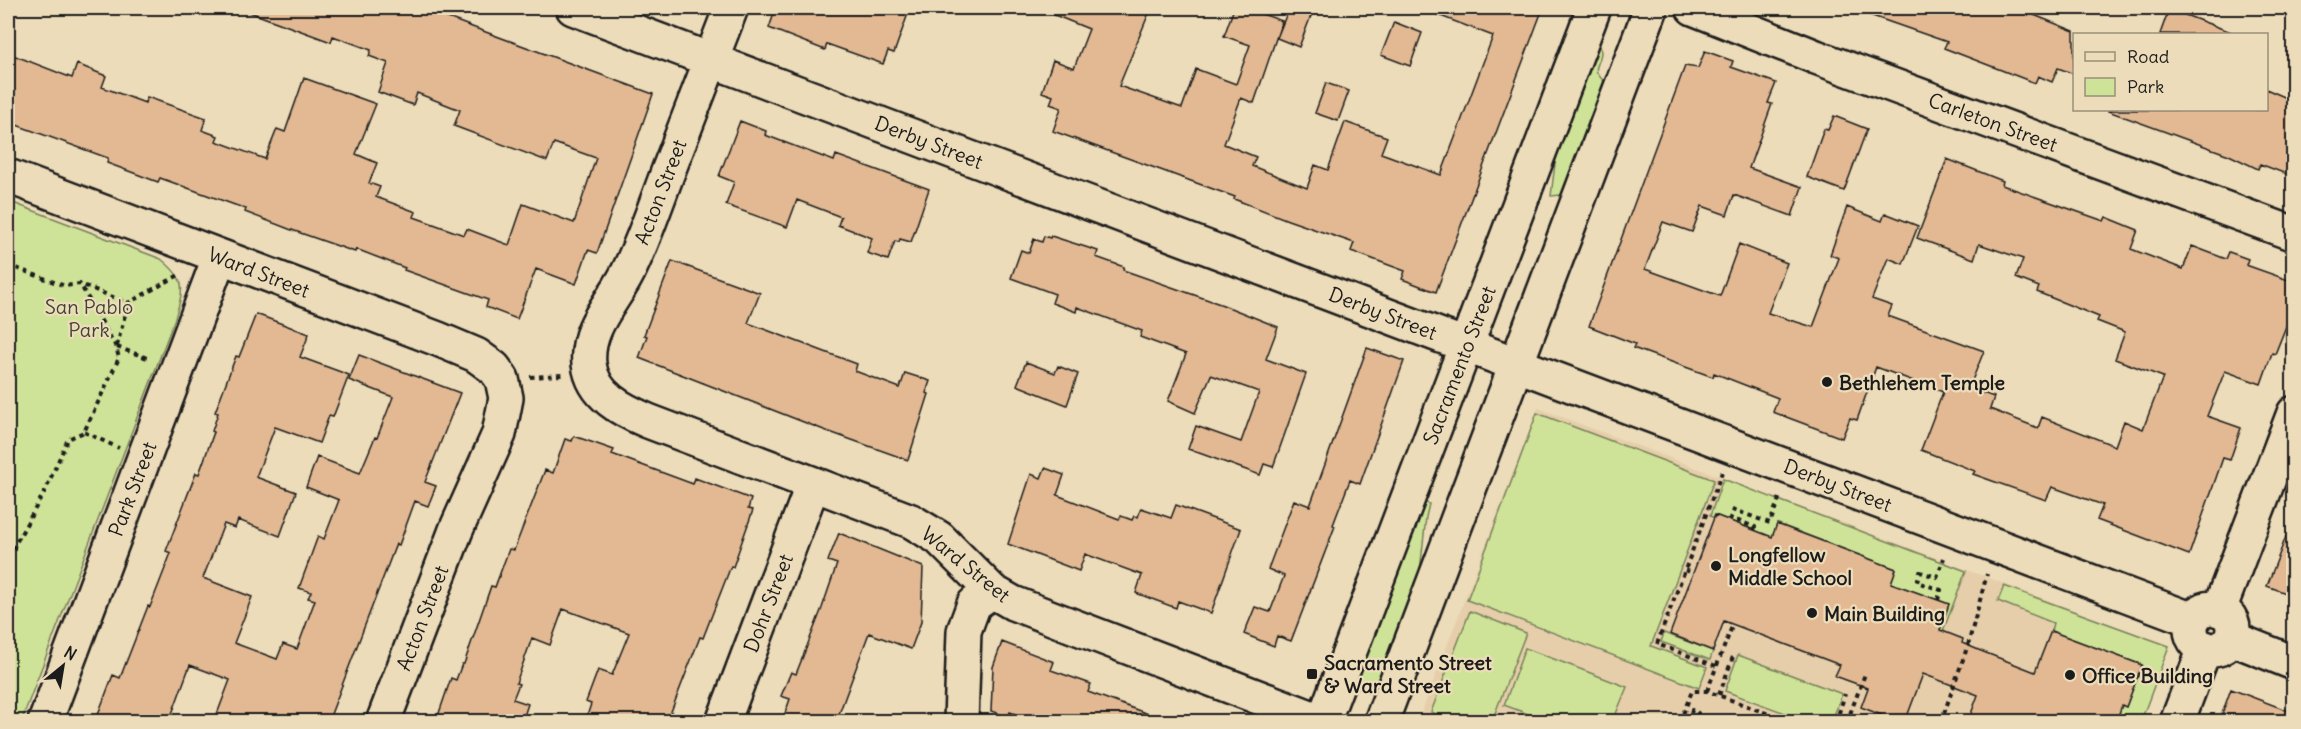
<svg xmlns="http://www.w3.org/2000/svg" width="2301" height="729" font-family="Delius,sans-serif">
<style>
.built{fill:#e6ceaa}
.green{fill:#cfe398;stroke:#76805a;stroke-width:1.5}
.building{fill:#e2b992;stroke:#1c1c1c;stroke-width:1.5}
.lines{fill:none;stroke-linecap:round;stroke-linejoin:round}
.minor-casing{stroke:#1c1c1c;stroke-width:38}
.path{stroke:#1c1c1c;stroke-width:4;stroke-dasharray:4.5 4.5;stroke-linecap:butt}
.minor{stroke:#eddcb9;stroke-width:33}
.poi-dot{fill:#1c1c1c;stroke:#eddcb9;stroke-width:2}
.labels{text-anchor:middle;dominant-baseline:central;stroke-width:4.5;stroke-linejoin:round;paint-order:stroke}
.street-label{font-size:20px;fill:#1c1c1c;stroke:#eddcb9}
.park-label{font-size:20px;fill:#404435;stroke:#eddcb9}
.poi-label{font-size:20px;font-weight:bold;fill:#1c1c1c;stroke:#eddcb9;text-anchor:start}
</style>
<rect width="100%" height="100%" fill="#eddcb9"/>
<filter id="ink" filterUnits="userSpaceOnUse"><feTurbulence type="fractalNoise" baseFrequency=".0167" numOctaves="2"/><feDisplacementMap in="SourceGraphic" scale="12" xChannelSelector="R" yChannelSelector="G"/><feConvolveMatrix kernelMatrix="1 2 1 2 8 2 1 2 1" color-interpolation-filters="sRGB"/></filter>
<g filter="url(#ink)">
<path class="built" d="M1538,408L2169,646L2141,721L1425,722L1419,719Z"/>
<path class="green" d="M1597,37C1599,42 1601,48 1601,53C1599,68 1590,68 1604,81L1561,195L1551,196L1557,148Z
M8,201L161,259C187,280 184,288 175,318L21,722L8,721Z
M1537,413L1714,480L1651,646L1707,667L1699,688L1467,600Z
M1723,479L1966,571L1943,631L1940,630L1949,604L1891,583L1896,569L1778,524L1772,537L1715,515L1714,518L1710,516Z
M1421,501L1429,504L1426,517L1420,571L1380,676L1371,693L1353,686Z
M2004,586L2169,646L2141,721H2116L2122,705L2126,707L2142,665L2051,631L2053,623L1998,601Z
M1470,611L1526,633L1492,721H1454L1431,712Z
M1664,633L1713,651L1710,660L1661,642Z
M1525,648L1627,687L1613,721H1547L1504,705Z
M1738,655L1842,694L1832,721H1807L1725,691Z"/>
<path class="building" d="M244,8H421L653,94L597,253L588,250L576,284L536,269L517,319L486,307L488,300L404,270L405,268L356,249L355,252L289,229L245,212L246,209L160,178L158,182L107,163L108,158L8,122V53L72,78L77,64L106,76L102,87L145,103L147,97L206,118L202,130L218,136L216,141L265,159L277,129L285,132L304,78L376,104L356,154L377,163L369,183L380,187L376,197L416,212L414,217L464,235L467,229L509,245L523,204L574,223L596,158L554,143L547,161L454,126L460,110L417,93L413,105L378,92L388,63L369,56L371,50L333,36L331,42L244,10Z
M776,8H910L894,53L888,51L883,64L827,44L825,50L769,28Z
M1037,8H1151L1119,86L1182,108L1196,69L1236,84L1250,45L1224,36L1234,8H1245L1282,21L1254,103L1241,98L1224,144L1256,157L1252,166L1307,188L1315,165L1328,170L1345,122L1387,137L1381,153L1441,175L1493,36L1422,9L1423,8H1543L1436,292L1402,279L1405,271L1351,251L1354,243L1288,220L1234,199L1235,197L1053,131L1061,108L1050,104L1053,96L1042,92L1053,60L1074,68L1089,29Z
M1289,8H1314L1299,47L1277,38Z
M1859,8H2037L2034,15L2074,31V74L2058,68L2052,82L2038,76L2035,83L1944,48L1947,42L1858,11Z
M2169,9L2231,32L2230,34H2160Z
M1394,22L1422,33L1410,66L1381,55Z
M1705,51L1733,61L1731,67L1776,83L1768,103L1772,104L1749,168L1802,187L1792,216L1734,195L1727,215L1702,206L1692,232L1663,222L1645,269L1720,296L1739,244L1787,263L1768,313L1813,327L1839,258L1830,255L1847,207L1882,221L1885,213L1918,226L1903,264L1888,258L1872,299L1892,306L1888,316L1984,351L1969,388L1994,397L1990,409L2038,428L2042,417L2115,446L2124,421L2143,429L2163,377L2115,359L2125,332L2097,321L2099,317L2037,292L2039,287L2016,278L2023,259L1979,244L1974,259L1917,238L1947,159L2003,181L2002,185L2104,221L2106,217L2138,230L2131,249L2183,269L2192,246L2226,259L2229,252L2248,259L2246,265L2294,282V306L2275,354L2272,353L2261,384L2225,371L2207,416L2241,428L2230,460L2223,458L2189,555L2097,520L2103,505L2052,487L2046,500L1973,474L1975,471L1921,450L1943,392L1876,367L1857,420L1850,418L1842,438L1773,412L1778,398L1714,373L1713,377L1633,348L1635,344L1589,326L1685,66L1698,68Z
M1326,83L1349,91L1338,121L1315,113Z
M2266,89L2294,101V177L2260,164L2258,169L2229,155L2108,111L2109,110H2266Z
M1834,116L1867,129L1844,191L1807,177L1824,129L1828,130Z
M740,121L766,131L765,135L834,161L836,155L929,189L911,242L900,239L899,242L895,241L888,260L867,253L872,238L838,225L841,217L797,200L787,227L726,205L734,182L719,176Z
M1044,236L1050,238L1051,236L1098,251L1096,257L1124,267L1123,270L1223,305L1278,327L1266,359L1306,374L1273,467L1264,464L1260,475L1188,449L1196,426L1241,442L1259,392L1211,375L1195,413L1168,401L1186,354L1140,337L1142,331L1077,307L1076,312L1052,303L1055,294L1011,278L1021,250L1029,253L1034,239L1042,242Z
M672,261L760,293L748,323L857,364L855,371L900,388L905,373L930,381L926,393L929,394L908,460L824,430L639,358L647,336L644,335Z
M256,314L309,334L300,357L349,375L333,417L329,416L319,443L275,427L256,477L296,492L280,536L238,520L235,528L224,524L203,578L252,597L234,643L277,659L283,644L297,649L315,600L308,598L311,592L299,588L318,536L324,539L339,500L306,487L317,457L360,473L375,437L377,438L393,397L349,380L359,355L460,393L425,482L436,486L428,506L415,501L399,545L396,544L328,722H214L230,680L190,665L169,722H95L113,675L120,678L148,606L150,607L171,553L166,551L196,473L199,474L214,432L212,431L218,413L215,412L236,356L239,357Z
M1367,348L1404,361L1360,484L1350,480L1333,525L1335,526L1291,641L1277,636L1274,646L1244,634L1255,607L1270,612L1284,576L1268,569L1294,500L1310,506Z
M1026,362L1055,373L1058,366L1078,374L1067,405L1017,385Z
M574,436L614,450L612,454L693,484L695,478L751,499L748,509L753,510L733,567L731,566L703,638L700,637L667,722H585L591,704L586,702L598,670L612,675L629,633L563,609L550,645L532,638L516,683L519,684L513,699L528,704L522,722H436L451,678L456,680L462,664H464L491,586L495,587L509,549L514,550L545,470L553,473L565,439L572,441Z
M1045,468L1064,475L1057,495L1119,519L1121,516L1132,520L1134,516L1138,517L1141,508L1171,518L1176,505L1241,529L1211,613L1178,601L1176,608L1136,593L1142,575L1085,554L1079,571L1008,544L1031,474L1041,478Z
M1715,515L1772,537L1777,524L1896,569L1891,583L1949,604L1940,630L1963,639L1962,643L1981,651L2035,672L2051,631L2142,665L2126,707L2122,705L2116,722H1968L1978,695L1923,674L1905,722H1899L1861,707L1868,688L1835,676L1840,665L1724,621L1713,651L1670,634Z
M2292,521L2294,522V596L2267,586Z
M839,533L923,567L921,622L911,649L869,633L836,722H782L790,699L781,696L791,672L796,674L822,608L837,564L828,561Z
M1002,642L1054,662L1051,670L1091,684L1088,692L1162,719V722H1036L1010,712L1008,717L991,711L993,667Z
M2231,689L2294,713V722H2219Z"/>
<g class="lines">
<defs>
<path id="minor" d="M573,8L2193,620
M731,8C711,61 690,115 669,169C657,201 646,234 631,266C617,299 585,325 589,364C593,396 622,410 648,421L911,521L939,538L992,591L1013,603L1323,722
M1693,8L1816,57L2294,234
M8,176L438,339L476,355L494,368L502,379L506,398L499,434L456,530L383,722
M2191 629a21 21 0 1 1 42 0a21 21 0 1 1-42 0Z
M2219,610L2294,413
M2231,638L2294,663
M45,722L219,258
M723,722L813,484
M961,722L964,631L974,604L992,591
M1323,722L1594,8
M1381,722L1651,8
M2177,722L2205,648"/>
</defs>
<use href="#minor" class="minor-casing"/>
<path class="path" d="M8,265L65,286L80,284L128,303L179,275
M117,346L128,303
M117,347L150,359
M530,377L562,375
M84,432L119,448
M1754,530L1755,527L1730,518L1734,510L1770,523L1780,496
M8,557L45,491L68,439L84,432L119,358L116,347L80,284
M1685,570L1693,573
M1938,600L1941,590L1917,582L1920,572L1937,577L1944,558
M1716,666L1657,644L1722,472
M1707,691L1733,624
M1719,695L1734,654
M914,722V714
M1680,722L1692,691H1707L1790,722
M1688,722L1692,710L1698,713L1695,722
M1836,722L1845,694
M1847,722L1865,674
M1941,722L1968,645L1987,574"/>
<use href="#minor" class="minor"/>
</g>
</g>
<g class="poi-dot">
<circle cx="1827" cy="382" r="6"/>
<circle cx="1716" cy="566" r="6"/>
<circle cx="1812" cy="613" r="6"/>
<rect x="1306" y="668" width="12" height="12" rx="3"/>
<circle cx="2070" cy="675" r="6"/>
</g>
<g class="labels">
<g class="street-label">
<text transform="translate(1993 122) rotate(20)">Carleton Street</text>
<text transform="translate(929 142) rotate(21)">Derby Street</text>
<text transform="translate(660 192) rotate(-69)">Acton Street</text>
<text transform="translate(259 272) rotate(21)">Ward Street</text>
<text transform="translate(1383 313) rotate(21)">Derby Street</text>
<text transform="translate(1459 365) rotate(-69)">Sacramento Street</text>
<text transform="translate(1838 485) rotate(21)">Derby Street</text>
<text transform="translate(132 489) rotate(-69)">Park Street</text>
<text transform="translate(966 564) rotate(39)">Ward Street</text>
<text transform="translate(768 603) rotate(-69)">Dohr Street</text>
<text transform="translate(422 618) rotate(-69)">Acton Street</text>
</g>
<g class="park-label">
<text x="89" y="306">San Pablo<tspan x="89" dy="23">Park</tspan></text>
</g>
<g class="poi-label">
<text x="1839" y="382">Bethlehem Temple</text>
<text x="1728" y="554">Longfellow<tspan x="1728" dy="23">Middle School</tspan></text>
<text x="1824" y="613">Main Building</text>
<text x="1324" y="662">Sacramento Street<tspan x="1324" dy="23">&amp; Ward Street</tspan></text>
<text x="2082" y="675">Office Building</text>
</g>
</g>
<rect width="2301" height="729" fill="none" stroke="#eddcb9" stroke-width="30"/>
<rect x="15" y="15" width="2271" height="699" fill="none" stroke="#1c1c1c" stroke-width="2" filter="url(#ink)"/>
<rect x="2073" y="33" width="195" height="78" fill="#eddcb9" stroke="#998f7a" stroke-width="1.5"/>
<rect x="2085" y="52" width="30" height="9" fill="#eddcb9" stroke="#998f7a" stroke-width="1.5"/>
<text x="2127" y="63" font-size="18" fill="#1c1c1c">Road</text>
<rect x="2085" y="78" width="30" height="18" fill="#cfe398" stroke="#998f7a" stroke-width="1.5"/>
<text x="2127" y="93" font-size="18" fill="#1c1c1c">Park</text>
<g transform="translate(63 666) rotate(30)" stroke="#eddcb9" stroke-width="4.5" paint-order="stroke">
<path d="M0-4.5L10 22L0 15L-10 22Z" fill="#1c1c1c"/>
<text y="-9" font-size="16" font-weight="bold" text-anchor="middle" fill="#1c1c1c">N</text>
</g>
</svg>
